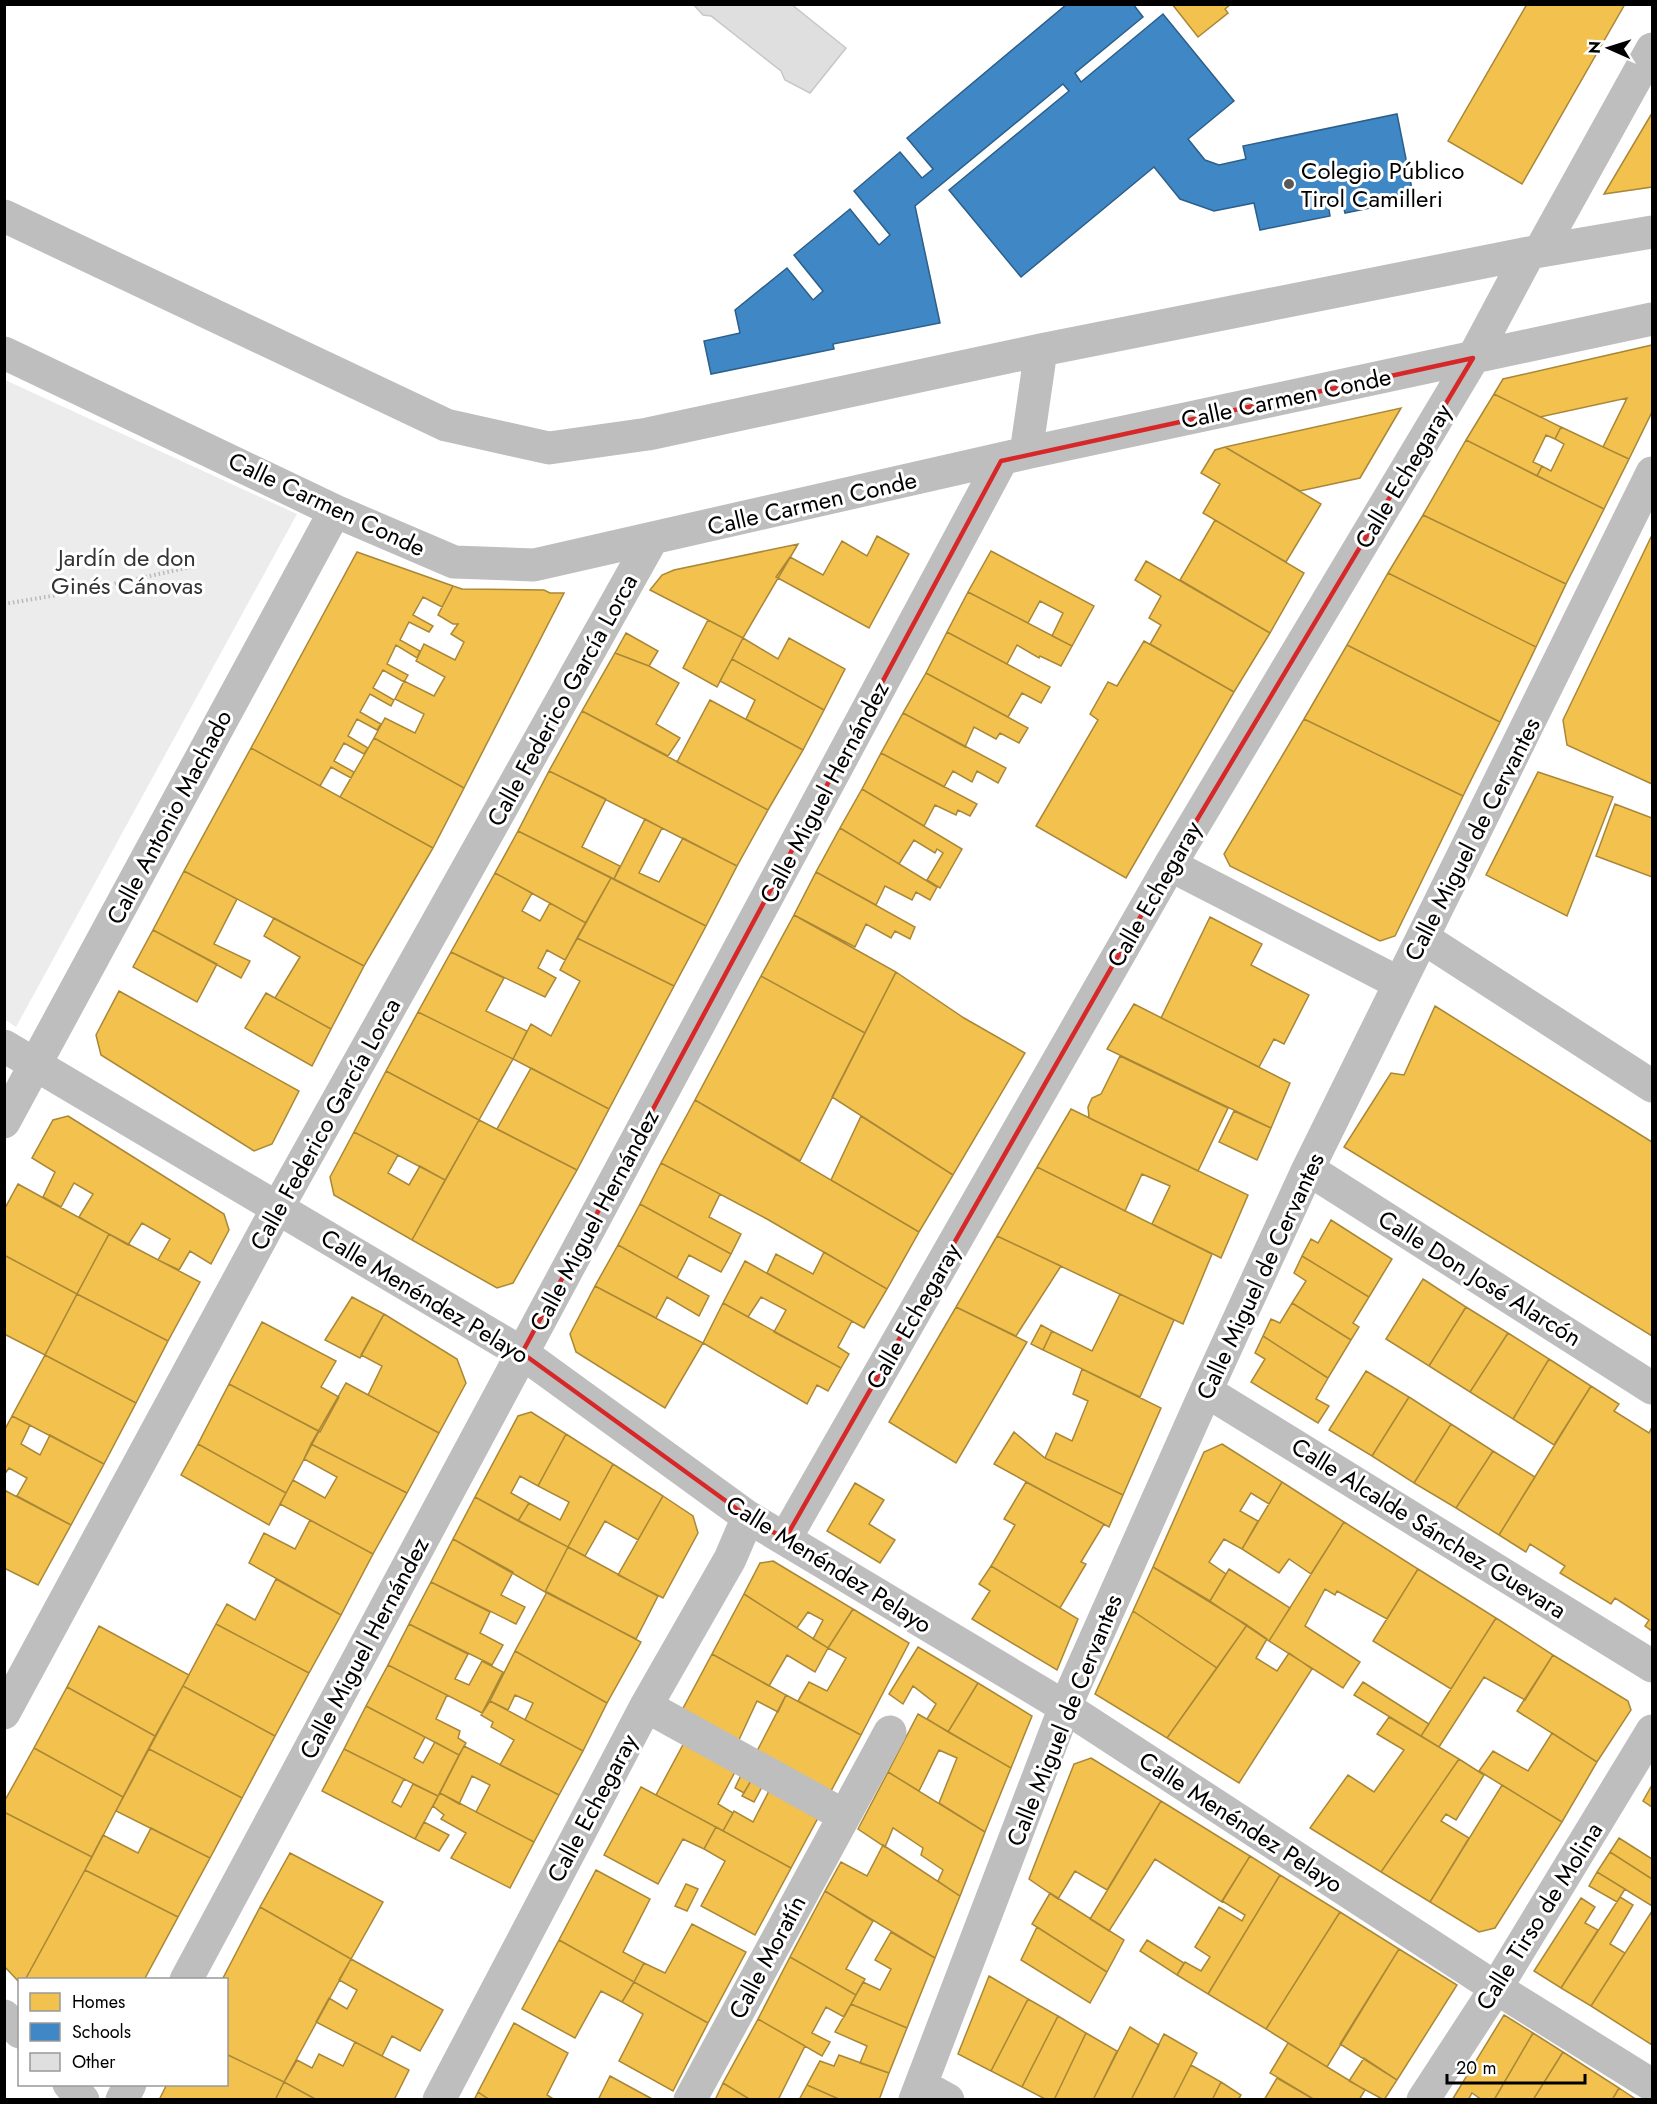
<svg xmlns="http://www.w3.org/2000/svg" width="1657" height="2104" font-family="Jost,sans-serif">
<style>
.green{fill:#ececec}
.homes{fill:#f2c14e;stroke:#a98737;stroke-width:1.5}
.schools{fill:#3f88c5;stroke:#2c5f8a;stroke-width:1.5}
.building{fill:#dfdfdf;stroke:#c7c7c7;stroke-width:1.5}
.lines{fill:none;stroke-linecap:round;stroke-linejoin:round}
.path{stroke:#b9b9b9;stroke-width:4;stroke-dasharray:1.5 3;stroke-linecap:butt}
.street{stroke:#bebebe;stroke-width:33}
.marked{fill:none;stroke:#d62828;stroke-width:4.5;stroke-linejoin:round}
.poi-dot{fill:#595959;stroke:#fff;stroke-width:2}
.labels{text-anchor:middle;dominant-baseline:central;stroke-width:6;stroke-linejoin:round;paint-order:stroke}
.poi-label{font-size:24px;fill:#000;stroke:#fff;text-anchor:start}
.street-label{font-size:24px;fill:#000;stroke:#fff}
.park-label{font-size:24px;fill:#333;stroke:#fff}
</style>
<rect width="100%" height="100%" fill="#fff"/>
<path class="green" d="M5,380L297,514L16,1027L4,1019Z"/>
<path class="homes" d="M1172,4H1231L1225,9L1228,13L1198,37Z
M1527,4H1625L1522,184L1448,141Z
M1652,113V187L1604,194Z
M1652,345V412L1629,459L1603,447L1627,398L1540,417L1494,394L1503,379Z
M1494,394L1561,427L1555,439L1546,435L1533,462L1542,466L1537,476L1466,440Z
M1401,408L1360,478L1300,491L1225,447Z
M1561,427L1629,459L1604,509L1537,476L1542,466L1551,471L1564,444L1555,439Z
M1466,440L1604,509L1566,584L1423,515Z
M1225,447L1321,504L1286,562L1203,513L1220,484L1201,473L1215,450Z
M1423,515L1566,584L1536,647L1388,573Z
M1215,520L1304,573L1270,633L1180,580Z
M1652,535V784L1567,745L1563,720Z
M877,536L909,554L869,628L776,577L790,557L823,575L842,541L867,556Z
M798,544L743,638L650,590L662,575L674,570Z
M991,551L1094,606L1072,646L1052,636L1063,613L1040,601L1028,623L968,592Z
M357,552L453,586L442,607L423,597L413,615L433,626L429,632L409,622L400,640L420,651L417,658L396,645L387,664L408,675L404,682L383,670L373,688L394,700L391,706L370,694L360,712L381,724L377,730L357,719L348,736L368,748L364,754L344,743L334,761L354,772L351,778L331,767L320,786L251,748Z
M1146,561L1270,633L1234,692L1150,644L1161,625L1149,618L1161,596L1135,580Z
M1388,573L1536,647L1500,722L1347,645Z
M453,586L462,589L544,590L550,593H564L464,788L374,738L385,718L415,733L424,714L395,699L404,681L434,696L445,677L416,661L424,644L455,660L464,642L451,634L458,624H453L438,615Z
M968,592L1072,646L1061,666L1040,656L1039,658L1017,645L1007,664L947,632Z
M708,620L743,638L717,687L683,668Z
M947,632L1050,687L1041,703L1022,693L1008,717L926,673Z
M626,633L658,651L649,666L615,653Z
M743,638L778,659L789,638L845,669L824,710L732,659Z
M1144,641L1234,692L1126,878L1036,826L1098,720L1090,714L1108,682L1117,686Z
M1347,645L1500,722L1463,796L1304,719Z
M615,653L649,666L679,683L656,724L680,738L668,756L582,711Z
M732,659L824,710L803,750L746,719L755,700L720,681Z
M926,673L1028,728L1019,743L1000,733L996,739L974,727L965,747L903,713Z
M710,700L803,750L768,810L677,762Z
M582,711L768,810L737,866L549,771Z
M903,713L1006,768L998,783L977,771L972,782L953,771L944,787L881,753Z
M1304,719L1463,796L1395,936L1380,941L1230,866L1224,854Z
M374,738L464,788L433,848L340,797Z
M251,748L433,848L364,966L184,871Z
M881,753L977,804L970,816L958,810L956,815L935,805L924,826L862,789Z
M549,771L606,799L582,847L620,866L614,879L518,831Z
M1538,772L1613,797L1567,916L1486,875Z
M862,789L962,849L940,888L927,880L943,853L937,849L935,853L914,840L899,864L840,828Z
M1615,804L1652,818V877L1596,856Z
M645,819L662,828L639,873L659,882L683,838L737,866L706,926L614,879Z
M840,828L937,887L930,900L916,892L912,900L885,886L876,905L816,872Z
M518,831L611,878L586,923L495,873Z
M184,871L237,899L214,944L250,961L241,978L153,930Z
M816,872L915,927L910,939L895,931L891,938L866,924L855,947L794,915Z
M495,873L532,893L522,911L540,921L550,903L586,923L565,960L547,950L538,968L556,978L545,997L451,952Z
M611,878L706,926L674,986L577,938Z
M794,915L896,972L865,1033L761,976Z
M1210,917L1262,944L1251,965L1309,995L1284,1044L1274,1039L1259,1067L1161,1018Z
M274,918L364,966L331,1029L275,998L300,957L264,936Z
M153,930L217,964L197,1002L133,967Z
M577,938L674,986L609,1109L513,1059L531,1024L551,1036L580,981L560,970Z
M451,952L504,978L486,1011L527,1031L513,1059L418,1012Z
M896,972L964,1018L1025,1053L953,1175L832,1097Z
M761,976L865,1033L800,1161L695,1100Z
M119,991L299,1091L272,1144L254,1151L101,1055L96,1035Z
M266,993L331,1029L312,1066L245,1028Z
M1134,1004L1290,1083L1271,1128L1107,1049Z
M1435,1006L1652,1142V1336L1344,1147L1391,1073L1404,1075Z
M418,1012L513,1059L479,1120L386,1071Z
M1120,1056L1228,1108L1198,1171L1089,1118L1088,1107L1092,1098L1101,1094Z
M531,1068L609,1109L577,1170L497,1129Z
M386,1071L479,1120L445,1180L354,1132Z
M695,1100L919,1232L887,1289L767,1219L661,1163Z
M1071,1109L1248,1195L1221,1258L1152,1224L1170,1186L1142,1174L1125,1211L1037,1167Z
M1234,1111L1271,1128L1257,1160L1219,1142Z
M68,1116L224,1214L229,1230L211,1264L190,1251L179,1270L158,1260L170,1239L142,1223L128,1245L79,1217L93,1194L74,1183L61,1207L43,1197L55,1172L32,1158L53,1120Z
M861,1116L953,1175L919,1232L831,1180Z
M479,1120L577,1170L513,1283L497,1288L412,1240Z
M354,1132L398,1155L388,1173L409,1185L420,1166L445,1180L412,1240L334,1195L330,1177Z
M661,1163L720,1194L709,1217L741,1234L731,1254L640,1204Z
M1037,1167L1212,1254L1183,1324L997,1236Z
M18,1184L109,1234L77,1294L4,1255V1210Z
M640,1204L731,1254L721,1272L689,1255L677,1278L618,1245Z
M1331,1220L1392,1259L1369,1297L1302,1256L1311,1239L1318,1243Z
M109,1234L200,1282L168,1341L77,1294Z
M997,1236L1061,1266L1016,1336L956,1307Z
M618,1245L709,1296L699,1316L667,1297L656,1318L595,1286Z
M824,1252L887,1289L864,1328L767,1273L776,1254L813,1274Z
M4,1255L77,1294L45,1355L4,1334Z
M1302,1256L1369,1297L1353,1323L1359,1327L1351,1340L1292,1303L1306,1281L1294,1273Z
M745,1261L852,1321L838,1347L849,1354L841,1368L774,1332L786,1310L761,1297L748,1317L723,1303Z
M1423,1279L1466,1307L1429,1366L1386,1339Z
M595,1286L703,1343L665,1408L576,1352L570,1334Z
M77,1294L168,1341L136,1403L45,1355Z
M1120,1294L1174,1320L1140,1397L1043,1350L1052,1331L1092,1351Z
M352,1297L384,1314L360,1358L325,1340Z
M723,1303L841,1368L828,1391L817,1385L807,1404L703,1343Z
M1292,1303L1351,1340L1328,1378L1263,1336L1271,1319L1280,1323Z
M956,1307L1027,1342L956,1463L889,1422Z
M1466,1307L1508,1333L1470,1392L1429,1366Z
M384,1314L457,1359L466,1383L439,1433L368,1395L382,1366L361,1355Z
M262,1322L336,1361L321,1387L339,1397L320,1432L229,1384Z
M1041,1325L1052,1331L1043,1350L1031,1344Z
M1508,1333L1549,1359L1513,1419L1470,1392Z
M1263,1336L1328,1378L1316,1399L1329,1406L1318,1423L1251,1382L1265,1359L1255,1353Z
M45,1355L136,1403L104,1464L12,1416Z
M1549,1359L1591,1386L1554,1445L1513,1419Z
M1082,1369L1161,1408L1123,1495L1045,1458L1056,1433L1072,1441L1088,1401L1073,1394Z
M1366,1371L1409,1397L1372,1456L1329,1430Z
M346,1383L439,1433L407,1493L311,1444Z
M229,1384L319,1431L286,1493L198,1444Z
M1591,1386L1619,1404L1614,1411L1649,1433L1652,1427V1631L1645,1626L1649,1620L1615,1598L1611,1604L1560,1573L1565,1566L1530,1544L1526,1552L1499,1535Z
M1409,1397L1451,1424L1414,1483L1372,1456Z
M531,1412L566,1434L538,1486L520,1476L511,1493L529,1503L518,1521L475,1497L518,1416Z
M12,1416L30,1425L21,1444L40,1455L50,1435L104,1464L71,1525L17,1496L27,1478L9,1468L4,1475V1431Z
M1451,1424L1493,1451L1456,1508L1414,1483Z
M1014,1432L1045,1458L1123,1495L1109,1527L994,1464Z
M566,1434L613,1464L568,1547L518,1521L529,1503L560,1520L569,1502L538,1486Z
M198,1444L286,1493L269,1525L181,1475Z
M311,1444L407,1493L373,1554L280,1504L293,1480L325,1498L337,1477L304,1459Z
M1222,1444L1282,1482L1269,1504L1251,1493L1240,1511L1258,1521L1242,1549L1224,1539L1209,1562L1226,1574L1210,1601L1153,1567L1204,1452Z
M1493,1451L1535,1477L1499,1535L1456,1508Z
M613,1464L663,1496L638,1540L605,1521L585,1556L568,1547Z
M1026,1482L1104,1524L1081,1562L1086,1564L1060,1608L991,1566L1015,1525L1004,1519Z
M1282,1482L1344,1522L1311,1574L1289,1559L1279,1573L1242,1549Z
M855,1483L884,1500L869,1524L895,1540L880,1563L827,1531Z
M4,1490L71,1525L38,1585L4,1568Z
M663,1496L693,1516L698,1533L663,1598L618,1575Z
M475,1497L568,1547L545,1592L453,1539Z
M310,1520L373,1554L341,1615L249,1563L264,1533L295,1549Z
M1344,1522L1418,1569L1387,1619L1337,1591L1335,1595L1325,1589L1305,1626L1360,1662L1343,1688L1269,1641Z
M453,1539L513,1572L501,1595L525,1607L516,1624L431,1582Z
M568,1547L658,1596L636,1639L545,1592Z
M773,1561L853,1609L828,1648L813,1639L823,1620L808,1612L797,1628L744,1594L760,1563Z
M991,1566L1078,1619L1057,1670L972,1619L990,1591L979,1584Z
M1153,1567L1247,1625L1217,1668L1133,1611Z
M1229,1569L1290,1608L1269,1641L1210,1601Z
M1418,1569L1496,1618L1451,1689L1373,1641Z
M276,1579L341,1615L309,1673L216,1624L227,1604L255,1620Z
M431,1582L490,1612L480,1633L503,1645L492,1665L409,1624Z
M547,1592L641,1642L607,1703L515,1651Z
M744,1594L828,1648L815,1672L787,1655L769,1686L712,1654Z
M853,1609L909,1643L861,1735L798,1701L809,1682L827,1691L846,1658L828,1648Z
M1133,1611L1217,1668L1167,1738L1095,1694Z
M1496,1618L1553,1655L1525,1700L1484,1677L1439,1747L1421,1736Z
M216,1624L309,1673L275,1736L183,1686Z
M409,1624L468,1654L455,1679L469,1685L482,1661L503,1672L482,1713L388,1665Z
M1247,1625L1267,1639L1256,1658L1277,1671L1289,1653L1312,1669L1239,1783L1167,1738Z
M99,1626L189,1675L155,1736L67,1687Z
M918,1647L978,1683L948,1732L927,1719L936,1704L913,1686L903,1704L889,1694Z
M515,1651L607,1703L583,1751L525,1720L533,1703L515,1695L508,1710L490,1701Z
M712,1654L786,1695L778,1712L757,1701L737,1744L680,1714Z
M1553,1655L1628,1701L1631,1710L1597,1762L1517,1711Z
M388,1665L447,1695L436,1719L460,1731L458,1738L466,1743L459,1755L366,1706Z
M1363,1682L1429,1724L1421,1736L1354,1695Z
M978,1683L1032,1716L1011,1768L948,1732Z
M183,1686L275,1736L242,1798L149,1749Z
M67,1687L155,1736L123,1797L34,1748Z
M786,1695L861,1735L831,1791L756,1753Z
M490,1701L583,1751L559,1795L500,1765L514,1740L491,1727L493,1722L481,1715Z
M366,1706L425,1737L414,1758L423,1763L435,1742L459,1755L438,1796L344,1749Z
M918,1714L1011,1768L985,1832L939,1803L957,1758L939,1750L919,1791L888,1772Z
M1389,1717L1459,1759L1381,1872L1310,1828L1348,1775L1374,1792L1404,1750L1377,1734Z
M1552,1733L1597,1762L1562,1822L1479,1771L1493,1751L1528,1771Z
M685,1741L736,1770L718,1804L733,1813L723,1831L656,1795Z
M464,1746L559,1795L534,1842L476,1812L490,1785L472,1776L459,1804L440,1793Z
M34,1748L123,1797L92,1857L4,1812V1802Z
M149,1749L242,1798L210,1858L116,1811Z
M344,1749L404,1779L392,1802L401,1807L413,1784L438,1796L415,1839L322,1791Z
M1091,1758L1161,1801L1107,1890L1075,1871L1058,1899L1029,1879L1074,1764Z
M1459,1759L1484,1775L1456,1820L1446,1814L1441,1821L1469,1838L1430,1902L1381,1872Z
M888,1772L985,1832L960,1896L938,1881L943,1870L921,1855L923,1848L893,1828L885,1847L858,1829Z
M742,1773L752,1779L744,1793L735,1788Z
M752,1779L763,1785L754,1802L742,1796Z
M1502,1785L1562,1822L1495,1928L1479,1932L1430,1902Z
M1652,1785V1807L1643,1801Z
M641,1787L716,1827L704,1849L683,1839L658,1884L604,1855Z
M770,1789L819,1816L791,1868L723,1831L734,1811L753,1822Z
M440,1793L534,1842L510,1888L451,1858L466,1833L441,1819L444,1815L433,1806Z
M1161,1801L1250,1856L1222,1902L1155,1859L1109,1931L1090,1919Z
M4,1812L92,1857L25,1980H20V1983L4,1966Z
M424,1822L449,1835L439,1851L415,1839Z
M716,1827L791,1868L755,1935L701,1906L725,1861L704,1849Z
M151,1828L210,1858L178,1917L85,1870L103,1835L138,1853Z
M1619,1838L1652,1859V1879L1610,1852Z
M883,1845L960,1896L935,1958L825,1891L841,1862L867,1876Z
M1610,1852L1652,1879V1906L1597,1872Z
M290,1853L383,1902L351,1959L260,1907Z
M1250,1856L1280,1875L1208,1994L1177,1975L1185,1962L1201,1971L1210,1957L1195,1947L1219,1907L1242,1921L1245,1915L1222,1901Z
M85,1870L178,1917L144,1980H25Z
M596,1870L650,1899L623,1952L644,1963L634,1982L559,1940Z
M1597,1872L1625,1889L1617,1902L1589,1886Z
M1280,1875L1340,1912L1266,2029L1208,1994Z
M686,1884L698,1889L687,1911L675,1906Z
M825,1891L873,1921L846,1969L865,1979L856,1995L790,1957Z
M1050,1893L1124,1940L1107,1972L1032,1924Z
M1620,1897L1633,1905L1610,1944L1625,1953L1591,2006L1561,1988Z
M1581,1898L1595,1907L1585,1923L1598,1930L1561,1988L1534,1971Z
M260,1907L351,1959L284,2082L226,2054V1980H222Z
M1652,1911V2045L1591,2006Z
M1340,1912L1399,1949L1327,2067L1266,2029Z
M692,1924L746,1952L708,2023L634,1982L644,1963L665,1973Z
M1037,1927L1107,1972L1090,2003L1021,1960Z
M891,1932L935,1958L907,2028L851,2004L863,1982L880,1990L891,1969L875,1960Z
M559,1940L634,1982L622,2002L601,1991L575,2038L522,2009Z
M1147,1940L1184,1963L1177,1975L1140,1951Z
M1399,1949L1457,1985L1397,2080L1340,2044Z
M790,1957L856,1995L844,2017L826,2007L812,2033L830,2042L822,2056L758,2019Z
M351,1959L443,2010L420,2051L392,2036L382,2056L316,2022L329,1998L347,2009L357,1990L339,1980Z
M989,1976L1028,1999L991,2071L958,2054Z
M634,1982L708,2023L673,2091L619,2061L643,2014L622,2002Z
M1028,1999L1058,2016L1022,2087L991,2071Z
M851,2004L907,2028L889,2073L860,2063L867,2046L835,2032Z
M1504,2015L1533,2033L1494,2100H1482L1472,2093L1468,2100H1452Z
M1058,2016L1086,2033L1054,2100H1047L1022,2087Z
M758,2019L805,2046L778,2100H751L723,2083Z
M514,2023L568,2053L547,2095L555,2100H490L478,2092Z
M1130,2027L1159,2045L1131,2100H1093Z
M1086,2033L1117,2051L1093,2100H1054Z
M1533,2033L1563,2052L1533,2100H1494Z
M1164,2034L1197,2053L1173,2100H1131Z
M355,2042L409,2070L394,2100H317L284,2082L297,2060L312,2068L319,2054L343,2066Z
M1288,2043L1365,2090L1359,2100H1315L1270,2073Z
M1563,2052L1619,2088L1612,2100H1533Z
M226,2054L284,2082L275,2100H159L167,2084H226Z
M839,2055L889,2073L879,2100H841L807,2085L820,2061L834,2066Z
M1364,2058L1397,2080L1384,2100L1349,2081Z
M1191,2065L1221,2082L1212,2100H1173Z
M610,2076L654,2100H598Z
M1277,2078L1315,2100H1264Z
M284,2082L317,2100H275Z
M1221,2082L1241,2095L1238,2100H1212Z
M723,2083L751,2100H715Z
M807,2085L841,2100H799Z
M1619,2088L1637,2100H1612Z
M478,2092L490,2100H474Z"/>
<path class="schools" d="M1067,4H1133L1143,17L1075,73L1081,82L1163,14L1234,101L1188,139L1205,160L1219,165L1246,159L1243,146L1397,114L1414,199L1345,213L1342,200L1328,203L1330,216L1260,230L1254,203L1214,211L1180,199L1154,167L1021,277L949,190L1069,91L1063,84L915,206L940,323L833,344L834,349L711,374L704,341L740,333L735,310L787,268L813,300L823,291L794,255L850,209L879,245L890,235L854,191L900,152L922,178L933,169L907,138Z"/>
<path class="building" d="M693,4H791L846,48L810,93L785,80L781,71L711,16L703,15Z"/>
<g class="lines">
<path class="path" d="M4,604L82,591L195,566"/>
<path class="street" d="M4,216L446,425L549,448L648,434L1041,350L1529,253L1652,232
M1540,251L1652,49
M4,353L335,511L454,562L534,565L1026,453L1652,319
M1026,453L1041,350
M1170,865L1399,983
M1425,939L1652,1086
M4,1046L522,1353L748,1517L1065,1707L1496,1988L1652,2085
M4,1122L335,511
M1308,1169L1652,1388
M1206,1391L1652,1666
M785,1539L1170,865L1473,358L1529,253
M646,1706L843,1815
M4,1713L278,1207L652,539
M186,1980L1001,461
M4,2016L20,2032
M69,2084L83,2100
M921,2085L948,2100
M122,2100L130,2084
M439,2100L646,1706L730,1559L748,1517
M690,2100L890,1732
M915,2100L1065,1707L1206,1391L1308,1169L1652,473
M1423,2100L1496,1988L1652,1731"/>
</g>
<path class="marked" d="M1473,358L1170,865L785,1539L748,1517L522,1353L1001,461Z"/>
<circle class="poi-dot" cx="1289" cy="184" r="6"/>
<g class="labels">
<g class="poi-label">
<text x="1301" y="170">Colegio Público<tspan x="1301" dy="28">Tirol Camilleri</tspan></text>
</g>
<g class="street-label">
<text transform="translate(1286 398) rotate(-12)">Calle Carmen Conde</text>
<text transform="translate(1403 476) rotate(-59)">Calle Echegaray</text>
<text transform="translate(812 503) rotate(-13)">Calle Carmen Conde</text>
<text transform="translate(327 504) rotate(25)">Calle Carmen Conde</text>
<text transform="translate(562 700) rotate(-61)">Calle Federico García Lorca</text>
<text transform="translate(824 792) rotate(-62)">Calle Miguel Hernández</text>
<text transform="translate(169 817) rotate(-62)">Calle Antonio Machado</text>
<text transform="translate(1472 839) rotate(-63)">Calle Miguel de Cervantes</text>
<text transform="translate(1154 894) rotate(-60)">Calle Echegaray</text>
<text transform="translate(325 1124) rotate(-61)">Calle Federico García Lorca</text>
<text transform="translate(594 1220) rotate(-62)">Calle Miguel Hernández</text>
<text transform="translate(1260 1276) rotate(-65)">Calle Miguel de Cervantes</text>
<text transform="translate(1480 1278) rotate(32)">Calle Don José Alarcón</text>
<text transform="translate(425 1296) rotate(31)">Calle Menéndez Pelayo</text>
<text transform="translate(913 1316) rotate(-60)">Calle Echegaray</text>
<text transform="translate(1429 1528) rotate(32)">Calle Alcalde Sánchez Guevara</text>
<text transform="translate(829 1564) rotate(32)">Calle Menéndez Pelayo</text>
<text transform="translate(364 1648) rotate(-62)">Calle Miguel Hernández</text>
<text transform="translate(1064 1720) rotate(-68)">Calle Miguel de Cervantes</text>
<text transform="translate(592 1808) rotate(-62)">Calle Echegaray</text>
<text transform="translate(1241 1822) rotate(33)">Calle Menéndez Pelayo</text>
<text transform="translate(1539 1916) rotate(-58)">Calle Tirso de Molina</text>
<text transform="translate(767 1957) rotate(-62)">Calle Moratín</text>
</g>
<g class="park-label">
<text x="127" y="557">Jardín de don<tspan x="127" dy="28">Ginés Cánovas</tspan></text>
</g>
</g>
<rect width="1657" height="2104" fill="none" stroke="#000000" stroke-width="12"/>
<rect x="18" y="1978" width="210" height="108" fill="#ffffff" stroke="#999999" stroke-width="1.5"/>
<rect x="30" y="1993" width="30" height="18" fill="#f2c14e" stroke="#999999" stroke-width="1.5"/>
<text x="72" y="2008" font-size="18" fill="#000000">Homes</text>
<rect x="30" y="2023" width="30" height="18" fill="#3f88c5" stroke="#999999" stroke-width="1.5"/>
<text x="72" y="2038" font-size="18" fill="#000000">Schools</text>
<rect x="30" y="2053" width="30" height="18" fill="#dfdfdf" stroke="#999999" stroke-width="1.5"/>
<text x="72" y="2068" font-size="18" fill="#000000">Other</text>
<g transform="translate(1609 48) rotate(273)" stroke="#ffffff" stroke-width="4.5" paint-order="stroke">
<path d="M0-4.5L10 22L0 15L-10 22Z" fill="#000000"/>
<text y="-9" font-size="16" font-weight="bold" text-anchor="middle" fill="#000000">N</text>
</g>
<path d="M1447 2074v9h138v-9" fill="none" stroke="#000000" stroke-width="3"/>
<text x="1456" y="2074" font-size="18" fill="#000000" stroke="#ffffff" stroke-width="4.5" paint-order="stroke">20 m</text>
</svg>
